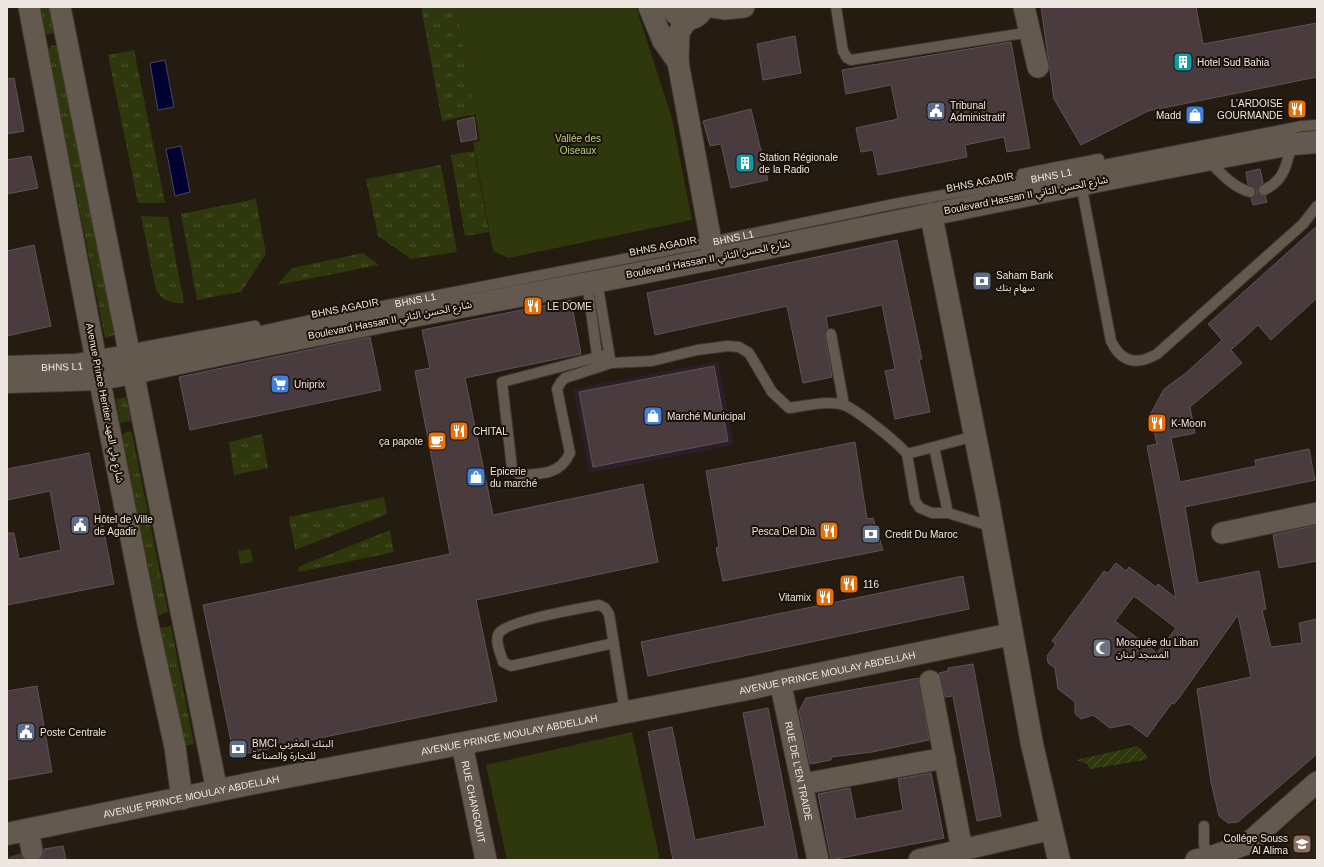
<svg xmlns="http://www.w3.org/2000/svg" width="1324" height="867" font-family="Arial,'Noto Sans Arabic',sans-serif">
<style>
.commercial{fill:#2e1e29}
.education{fill:#2d2213}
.grass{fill:url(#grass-tufts)}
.park{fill:#2e380c}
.garden{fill:url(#garden-furrows)}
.water{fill:#000130;stroke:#474665}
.building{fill:#4a3b3f;stroke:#625256;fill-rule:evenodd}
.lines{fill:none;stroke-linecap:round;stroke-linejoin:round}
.minor-tunnel{stroke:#423a30;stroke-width:21;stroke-dasharray:21 10;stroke-linecap:butt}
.service-casing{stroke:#3e3832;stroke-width:12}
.minor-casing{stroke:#3e3832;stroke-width:23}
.tertiary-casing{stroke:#3e3832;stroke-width:24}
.service{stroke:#64594e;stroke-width:10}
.minor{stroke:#64594e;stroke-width:21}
.tertiary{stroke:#64594e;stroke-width:22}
.labels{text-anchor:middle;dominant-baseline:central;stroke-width:4;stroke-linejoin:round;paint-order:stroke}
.poi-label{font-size:10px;fill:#eee7e1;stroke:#1a1209;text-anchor:start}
.park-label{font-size:10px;fill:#b8d272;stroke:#1a1209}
.street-label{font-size:10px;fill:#eee7e1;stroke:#1a1209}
</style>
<defs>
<pattern id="grass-tufts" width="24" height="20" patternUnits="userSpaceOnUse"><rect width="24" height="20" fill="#2e380c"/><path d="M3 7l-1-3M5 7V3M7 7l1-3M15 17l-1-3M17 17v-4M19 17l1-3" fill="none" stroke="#4d552f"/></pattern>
<pattern id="garden-furrows" width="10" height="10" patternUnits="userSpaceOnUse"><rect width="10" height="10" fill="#2e380c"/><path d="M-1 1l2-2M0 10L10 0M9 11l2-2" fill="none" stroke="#4d552f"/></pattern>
</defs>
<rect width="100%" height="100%" fill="#241b11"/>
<path class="commercial" d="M718,361L734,445L589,473L573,389Z"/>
<path class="education" d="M1317,800V860H1290L1284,828Z"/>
<path class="grass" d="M40,7H50L56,33L45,35Z
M421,7H457L476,114L442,121Z
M53,45L59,48L114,335L105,338L48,51L49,48Z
M134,50L165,203H138L108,55Z
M474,151L489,232L465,236L451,155Z
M441,165L457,252L411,259L378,236L366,179Z
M256,199L266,254L241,292L197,300L181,214Z
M141,216L168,217L184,303C172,304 163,301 156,290Z
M363,253L379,265L277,285L292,268Z
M126,397L131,421L120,423L116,399Z
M129,431L132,433L168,612L158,615L122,436L124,433Z
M262,434L268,468L234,475L229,442Z
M384,497L387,514L295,550L289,517Z
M390,530L394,552L299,572L298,567Z
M251,549L253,562L240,564L238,551Z
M171,626L194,744L184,746L160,628Z"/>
<path class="park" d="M457,7H636L672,118L692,220L508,258L493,251L473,142L480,141Z
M632,732L660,860H507L486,765Z"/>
<path class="garden" d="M1138,746L1148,757L1145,760L1091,769L1088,767V764L1076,760Z"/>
<path class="water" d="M165,60L174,107L158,110L150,63Z
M181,146L190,192L175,196L166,149Z"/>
<path class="building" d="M1041,7H1196L1203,44L1317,23V77L1148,111L1081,145L1054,99Z
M795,36L801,73L763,80L757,44Z
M1011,42L1030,148L1007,152L1004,137L965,145L967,157L878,175L873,150L861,152L856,128L898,119L891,85L846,94L842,70Z
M14,78L24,131L7,134V79Z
M751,109L768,180L731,188L721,144L710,146L703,121Z
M474,117L477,139L461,142L457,121Z
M31,156L38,188L7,194V160Z
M1260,169L1263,183L1259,186L1258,190L1260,195L1265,196L1267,202L1253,205L1251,198L1256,195V190L1248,184L1246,172Z
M1317,226V298L1271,340L1258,325L1231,350L1242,363L1190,407L1195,433L1171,438L1180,482L1256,466L1255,460L1309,449L1315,480L1185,507L1198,583L1259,571L1266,609L1262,610L1271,647L1302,643L1299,623L1317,619V754L1238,822L1228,823L1219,816L1211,782L1197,689L1251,677L1238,615L1179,698L1174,704L1172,703L1147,737L1130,724L1110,728L1093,715L1081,719L1075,714V702L1058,689L1055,668L1048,663L1047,656L1056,644L1052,641L1084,598L1104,571L1108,573L1116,563L1126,571L1129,567L1156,587L1158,584L1176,598L1147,446L1157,444L1150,415L1164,389L1186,373L1222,340L1208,324ZM1134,596L1176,628L1157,653L1115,621Z
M897,240L922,359H919L930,412L895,419L885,371L895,369L882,305L826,317L828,328L825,335L832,377L803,383L787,306L655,335L647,293Z
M34,245L51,326L7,336V251Z
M571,300L581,354L465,378L493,515L643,484L658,562L476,600L497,701L234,756L203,605L450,554L415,371L430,368L422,330Z
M370,337L381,390L190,430L179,377Z
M714,366L728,441L593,467L579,392Z
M855,442L867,519L873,518L883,550L723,581L716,548L719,547L706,471Z
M89,453L114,584L7,605V533H14L19,559L61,550L50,491L7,500V469Z
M1317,525V561L1279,568L1273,535Z
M963,576L969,609L648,676L641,642Z
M973,664L1001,816L977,821L953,696L945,697L939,673L948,671V668Z
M919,678L929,740L872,752L831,757V760L810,764L799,711L806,698Z
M37,686L52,772L7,780V691Z
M768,708L798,860H673L648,732L672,727L695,840L765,826L743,713Z
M931,773L944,838L831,860L818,794L850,788L856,819L903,810L898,779Z
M63,846L66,860H40L43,855L44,849Z"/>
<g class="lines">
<path class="minor-tunnel" d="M18,854L20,860"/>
<defs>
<g id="service">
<path d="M836,7L843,51L847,58L851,60L1031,32"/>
<path d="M1207,159C1220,172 1232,187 1250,192"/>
<path d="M1022,174L1099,159"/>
<path d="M1081,184L1111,341C1121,362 1136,366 1157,354L1303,224L1317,206"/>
<path d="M1264,190C1285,180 1286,165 1292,144"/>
<path d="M597,281L610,359"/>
<path d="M587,282L598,362"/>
<path d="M831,334L844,405"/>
<path d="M609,354L502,382L512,468L520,475C541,474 560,475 570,453L557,389L561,382L565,378L611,363L652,361L697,350L728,346L739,347L749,353L772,392L789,408C805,406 828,400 844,405C857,410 897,442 907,454L975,436"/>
<path d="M7,361L76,359L128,350L255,326"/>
<path id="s1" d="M7,368L76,366L130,360L311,320L711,242L894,204L1053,175L1302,126L1317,125"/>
<path d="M934,447L948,513"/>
<path d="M907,454L915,501L920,508L932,513H948L993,527"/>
<path d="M614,643L511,666L503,662C501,654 494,641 499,633C507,621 582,608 599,605L605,608L609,614L625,713"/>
<path d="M1204,826V845L1210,857"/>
</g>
<g id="minor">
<path d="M29,7L103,397L148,624L175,747L182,799"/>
<path d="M60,7L217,791"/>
<path d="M649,7L663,41L678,62"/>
<path d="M671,7C678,22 697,24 704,7"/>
<path d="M712,7L724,9L744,7"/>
<path d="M1024,7L1038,67"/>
<path d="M688,19L679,32L678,62L714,258"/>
<path d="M1222,533L1317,513"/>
<path id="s2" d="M780,681L818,860"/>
<path d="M930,681L962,850"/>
<path id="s3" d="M462,744L486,860"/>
<path d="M803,784L945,758"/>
<path d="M28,830L32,851"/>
<path d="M919,860L1052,829"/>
<path d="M1196,860L1210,857L1247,844L1317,782"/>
</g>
<g id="tertiary">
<path d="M931,214L989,506L1032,744L1059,860"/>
<path d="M7,382L100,379L133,373C288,339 443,310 599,281C830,237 1060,186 1292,144L1317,142"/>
<path id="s4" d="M7,834L249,784L742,690L1012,634"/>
</g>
</defs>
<use href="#service" class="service-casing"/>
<use href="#minor" class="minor-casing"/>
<use href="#tertiary" class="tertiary-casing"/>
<use href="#service" class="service"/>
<use href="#minor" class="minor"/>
<use href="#tertiary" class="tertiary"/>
</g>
<defs>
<symbol id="building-square" viewBox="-11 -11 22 22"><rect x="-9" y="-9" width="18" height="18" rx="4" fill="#0f9aa8" stroke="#1a1209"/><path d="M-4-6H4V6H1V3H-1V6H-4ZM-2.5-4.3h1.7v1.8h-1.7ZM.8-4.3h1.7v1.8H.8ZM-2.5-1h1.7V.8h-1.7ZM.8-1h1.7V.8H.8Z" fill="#fff"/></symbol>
<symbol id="restaurant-square" viewBox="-11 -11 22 22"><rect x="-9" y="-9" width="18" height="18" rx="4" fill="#e8710a" stroke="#1a1209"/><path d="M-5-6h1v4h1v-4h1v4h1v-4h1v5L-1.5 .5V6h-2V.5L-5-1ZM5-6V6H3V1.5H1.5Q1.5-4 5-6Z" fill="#fff"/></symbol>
<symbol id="civic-square" viewBox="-11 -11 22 22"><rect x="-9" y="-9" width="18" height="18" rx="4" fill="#5c6f8a" stroke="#1a1209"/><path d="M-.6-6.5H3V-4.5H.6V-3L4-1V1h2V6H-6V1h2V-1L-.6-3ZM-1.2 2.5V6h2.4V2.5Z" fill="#fff"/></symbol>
<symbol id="shop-square" viewBox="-11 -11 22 22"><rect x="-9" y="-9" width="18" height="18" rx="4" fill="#3f7fe0" stroke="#1a1209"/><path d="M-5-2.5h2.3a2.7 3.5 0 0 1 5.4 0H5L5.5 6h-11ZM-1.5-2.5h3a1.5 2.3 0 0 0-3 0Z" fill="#fff"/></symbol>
<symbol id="bank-square" viewBox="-11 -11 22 22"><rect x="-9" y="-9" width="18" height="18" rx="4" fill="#5c6f8a" stroke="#1a1209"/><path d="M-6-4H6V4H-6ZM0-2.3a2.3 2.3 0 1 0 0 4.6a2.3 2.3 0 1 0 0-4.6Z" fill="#fff"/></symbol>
<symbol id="supermarket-square" viewBox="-11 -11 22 22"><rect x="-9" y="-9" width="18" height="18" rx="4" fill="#3f7fe0" stroke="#1a1209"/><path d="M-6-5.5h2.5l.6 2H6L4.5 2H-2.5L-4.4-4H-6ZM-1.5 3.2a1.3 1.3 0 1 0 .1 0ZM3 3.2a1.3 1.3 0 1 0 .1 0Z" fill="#fff"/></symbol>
<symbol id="cafe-square" viewBox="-11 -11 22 22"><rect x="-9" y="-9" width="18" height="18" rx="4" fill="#e8710a" stroke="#1a1209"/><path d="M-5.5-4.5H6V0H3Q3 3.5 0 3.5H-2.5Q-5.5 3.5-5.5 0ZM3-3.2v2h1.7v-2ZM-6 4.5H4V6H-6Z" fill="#fff"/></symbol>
<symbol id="mosque-square" viewBox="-11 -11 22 22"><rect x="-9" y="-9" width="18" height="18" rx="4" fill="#6b7280" stroke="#1a1209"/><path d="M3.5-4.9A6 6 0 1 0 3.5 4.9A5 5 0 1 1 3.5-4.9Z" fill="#fff"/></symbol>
<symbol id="school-square" viewBox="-11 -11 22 22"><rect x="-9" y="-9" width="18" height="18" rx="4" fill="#8d6e63" stroke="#1a1209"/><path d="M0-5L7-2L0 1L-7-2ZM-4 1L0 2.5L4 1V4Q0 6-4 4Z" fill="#fff"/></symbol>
</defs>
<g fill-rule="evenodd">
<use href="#building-square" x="1172" y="51" width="22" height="22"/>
<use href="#restaurant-square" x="1286" y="98" width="22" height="22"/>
<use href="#civic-square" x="925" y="100" width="22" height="22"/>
<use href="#shop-square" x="1184" y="104" width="22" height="22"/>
<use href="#building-square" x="734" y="152" width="22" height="22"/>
<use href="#bank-square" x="971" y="270" width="22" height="22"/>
<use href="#restaurant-square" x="522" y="295" width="22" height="22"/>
<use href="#supermarket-square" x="269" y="373" width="22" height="22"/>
<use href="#shop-square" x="642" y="405" width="22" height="22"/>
<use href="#restaurant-square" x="1146" y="412" width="22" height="22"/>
<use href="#restaurant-square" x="448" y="420" width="22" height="22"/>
<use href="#cafe-square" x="426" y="430" width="22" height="22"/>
<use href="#shop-square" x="465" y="466" width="22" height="22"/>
<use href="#civic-square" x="69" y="514" width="22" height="22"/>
<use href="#restaurant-square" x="818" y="520" width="22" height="22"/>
<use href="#bank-square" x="860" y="523" width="22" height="22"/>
<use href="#restaurant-square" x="838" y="573" width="22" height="22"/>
<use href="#restaurant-square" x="814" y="586" width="22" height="22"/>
<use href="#mosque-square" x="1091" y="637" width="22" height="22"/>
<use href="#civic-square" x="15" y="721" width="22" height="22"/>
<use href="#bank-square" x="227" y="738" width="22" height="22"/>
<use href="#school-square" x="1291" y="833" width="22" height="22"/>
</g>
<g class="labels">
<g class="poi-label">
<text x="1197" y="62">Hotel Sud Bahia</text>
<text x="1283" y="103" text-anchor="end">L’ARDOISE<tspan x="1283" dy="12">GOURMANDE</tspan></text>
<text x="950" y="105">Tribunal<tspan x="950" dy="12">Administratif</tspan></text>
<text x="1181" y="115" text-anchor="end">Madd</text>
<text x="759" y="157">Station Régionale<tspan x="759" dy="12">de la Radio</tspan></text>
<text x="996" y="275">Saham Bank<tspan x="996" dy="12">سهام بنك</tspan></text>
<text x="547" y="306">LE DOME</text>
<text x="294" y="384">Uniprix</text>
<text x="667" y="416">Marché Municipal</text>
<text x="1171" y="423">K-Moon</text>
<text x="473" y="431">CHITAL</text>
<text x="423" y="441" text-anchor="end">ça papote</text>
<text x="490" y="471">Epicerie<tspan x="490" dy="12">du marché</tspan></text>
<text x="94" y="519">Hôtel de Ville<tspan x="94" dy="12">de Agadir</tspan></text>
<text x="815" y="531" text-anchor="end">Pesca Del Dia</text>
<text x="885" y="534">Credit Du Maroc</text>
<text x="863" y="584">116</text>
<text x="811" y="597" text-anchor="end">Vitamix</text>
<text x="1116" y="642">Mosquée du Liban<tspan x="1116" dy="12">المسجد لبنان</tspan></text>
<text x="40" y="732">Poste Centrale</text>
<text x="252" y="743">BMCI البنك المغربي<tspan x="252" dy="12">للتجارة والصناعة</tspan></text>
<text x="1288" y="838" text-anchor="end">Collége Souss<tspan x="1288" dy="12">Al Alima</tspan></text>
</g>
<g class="park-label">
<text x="578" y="138">Vallée des<tspan x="578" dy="12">Oiseaux</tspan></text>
</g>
<g class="street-label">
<text stroke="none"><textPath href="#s1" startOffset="1063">BHNS L1</textPath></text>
<text transform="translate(980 182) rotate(-11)">BHNS AGADIR</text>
<text transform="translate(1026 195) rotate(-11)">Boulevard Hassan II شارع الحسن الثاني</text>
<text stroke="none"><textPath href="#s1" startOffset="739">BHNS L1</textPath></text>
<text transform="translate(663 246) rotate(-11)">BHNS AGADIR</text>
<text transform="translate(708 259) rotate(-11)">Boulevard Hassan II شارع الحسن الثاني</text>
<text stroke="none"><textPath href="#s1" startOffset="415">BHNS L1</textPath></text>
<text transform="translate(345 308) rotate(-11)">BHNS AGADIR</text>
<text transform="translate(390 320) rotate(-11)">Boulevard Hassan II شارع الحسن الثاني</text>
<text stroke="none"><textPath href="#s1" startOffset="55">BHNS L1</textPath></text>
<text transform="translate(105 403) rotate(79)">Avenue Prince Heritier شارع ولي العهد</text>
<text stroke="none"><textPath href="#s4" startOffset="836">AVENUE PRINCE MOULAY ABDELLAH</textPath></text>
<text stroke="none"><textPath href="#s4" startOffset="512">AVENUE PRINCE MOULAY ABDELLAH</textPath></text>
<text stroke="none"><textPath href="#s2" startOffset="92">RUE DE L'EN TRAIDE</textPath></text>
<text stroke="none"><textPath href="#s4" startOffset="188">AVENUE PRINCE MOULAY ABDELLAH</textPath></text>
<text stroke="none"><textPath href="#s3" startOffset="59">RUE CHANGOUIT</textPath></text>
</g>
</g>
<rect width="1324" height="867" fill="none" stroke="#eee7e1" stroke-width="16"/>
</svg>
